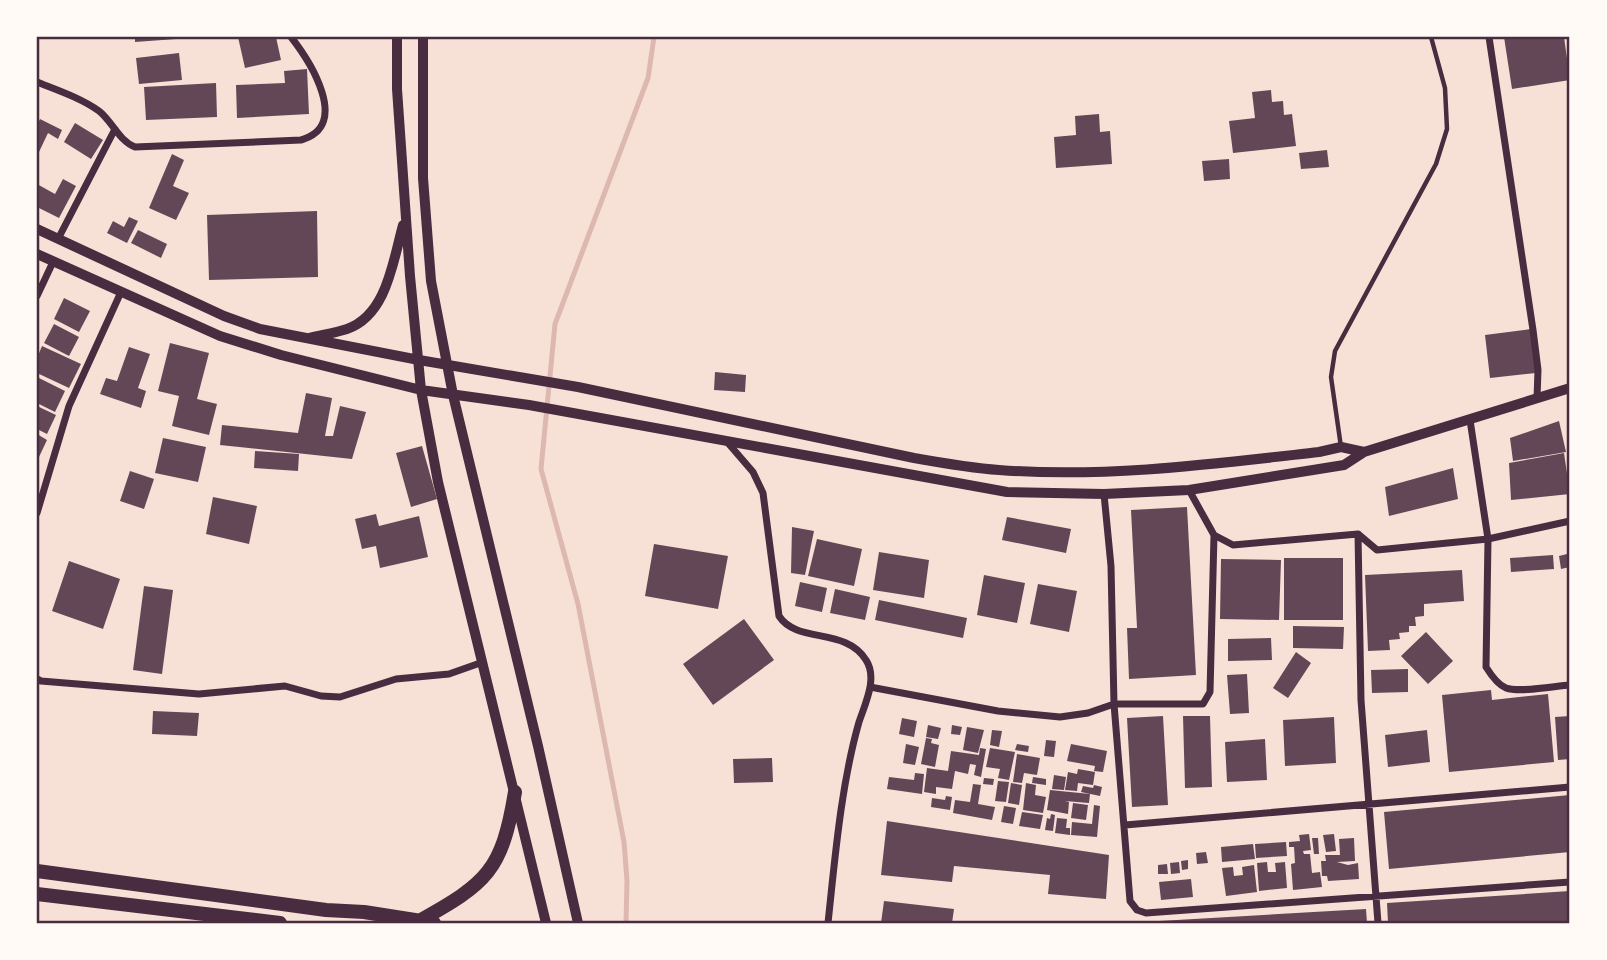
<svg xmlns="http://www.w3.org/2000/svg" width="1607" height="960" font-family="'DejaVu Sans',sans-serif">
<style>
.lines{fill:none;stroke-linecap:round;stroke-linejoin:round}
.stream{stroke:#dcb8b0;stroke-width:5}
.building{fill:#644757}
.service{stroke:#4a2c40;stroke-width:4.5}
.minor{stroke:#4a2c40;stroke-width:7}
.tertiary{stroke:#4a2c40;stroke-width:10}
.primary{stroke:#4a2c40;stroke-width:14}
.neatline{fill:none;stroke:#4a2c40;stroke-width:2.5}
</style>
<rect width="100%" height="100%" fill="#f7e1d7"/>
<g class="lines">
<path class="stream" d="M626,923L627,881L624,842L578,604L541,469L555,324L648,78L654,37"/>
</g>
<path class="building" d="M135,37H176V39L135,42Z
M238,37H276L281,60L245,68Z
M1504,37H1564L1570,80L1512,89Z
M179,53L182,80L139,84L136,58Z
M307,69L309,114L237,118L236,85L285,83L284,71Z
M216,83L217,117L146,120L144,87Z
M1271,90L1272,102L1283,101L1284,115L1292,114L1296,146L1233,153L1229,121L1255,118L1252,92Z
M1099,114L1100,132L1110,131L1112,164L1056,168L1054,137L1076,135L1075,116Z
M40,119L62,130L58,139L48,133L39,152L37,150V125Z
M75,123L103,140L91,159L64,142Z
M1327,150L1329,167L1301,169L1299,153Z
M172,154L184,160L173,186L189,193L176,220L149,208Z
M1229,159L1230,179L1204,181L1202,161Z
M63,179L76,186L59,218L37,207V184L55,194Z
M317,211L318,277L209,280L207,215Z
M129,217L138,221L127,243L107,233L113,221L124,227Z
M138,230L167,244L161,258L131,243Z
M64,298L90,311L79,332L54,319Z
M54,324L79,337L69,356L44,343Z
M1531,329L1536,373L1490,378L1485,335Z
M170,343L209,353L197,399L217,404L209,435L172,426L179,396L158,391Z
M42,346L81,364L69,388L37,373V358Z
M129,347L150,354L138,388L146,391L141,408L100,394L106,378L117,381Z
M715,372L746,375L745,392L714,390Z
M37,377L65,391L55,412L37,403Z
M306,393L332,398L325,436H333L340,406L366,412L352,459L220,445L222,425L298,433Z
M37,406L56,415L47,434L37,429Z
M1559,421L1566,452L1513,461L1510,438Z
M37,434L47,440L39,457L37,456Z
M163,438L206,447L198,482L155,473Z
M422,446L437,499L411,507L396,453Z
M255,451L299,454L298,471L254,468Z
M1564,453L1570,494L1511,500L1509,463Z
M1453,468L1458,499L1389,516L1385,487Z
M130,471L154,479L144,509L120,501Z
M213,497L257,506L249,544L206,534Z
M1187,507L1196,675L1129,679L1127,628H1137L1131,510Z
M376,514L379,526L419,516L428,557L380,568L376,546L362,549L355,519Z
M1007,517L1071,529L1066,553L1002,540Z
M792,527L814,531L805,575L791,573Z
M817,539L862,549L854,586L808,576Z
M654,544L728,556L718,609L645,596Z
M879,552L929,560L924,598L873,590Z
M1567,554L1570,567L1561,569L1559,556Z
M1553,555L1554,569L1511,572L1510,558Z
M1284,558H1343V620H1284Z
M1221,559L1281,560L1279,620L1220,619Z
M69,561L120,579L103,629L52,611Z
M1462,570L1464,601L1424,604V616L1415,617L1416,626H1409V632L1399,633L1400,639L1389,640L1390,650L1368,651L1365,575Z
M984,575L1025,583L1017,623L977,615Z
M800,582L827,588L822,612L795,606Z
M1038,584L1077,591L1069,632L1030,624Z
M144,586L173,590L162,674L133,670Z
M835,589L870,597L865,620L830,613Z
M879,600L967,618L963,638L875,620Z
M744,619L774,660L713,705L683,664Z
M1293,626L1344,627L1343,649L1293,648Z
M1426,632L1453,661L1428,684L1401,656Z
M1271,638L1272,660L1228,661V639Z
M1296,652L1311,663L1288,698L1273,688Z
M1408,669V692L1372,693L1371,670Z
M1247,674L1249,713L1230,714L1227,675Z
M1491,690L1492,700L1548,694L1554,762L1449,772L1442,695Z
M153,711L199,713L197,736L152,734Z
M1163,716L1168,805L1132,807L1127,718Z
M1183,716H1210L1212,787L1185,788Z
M1570,716V759L1558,760L1555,717Z
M1334,717L1336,763L1285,766L1283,720Z
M902,718L917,721L914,737L899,734Z
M928,725L941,728L938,739L926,737Z
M952,725L962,727L960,735L951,734Z
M967,727L984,730L978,753L963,750Z
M992,730L1002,731L999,747L990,745Z
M1427,730L1430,762L1388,767L1385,735Z
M926,738L932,739L931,743L939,745L935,767L921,764Z
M1265,739L1267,780L1227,782L1225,742Z
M1046,740L1056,741L1054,757L1044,756Z
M906,744L919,747L915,765L903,763Z
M1017,744L1029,746L1028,752L1015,750Z
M1071,744L1107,751L1103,772L1094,771L1095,766L1067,761Z
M980,748L986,749L981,777L974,775L976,765L970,764L968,774L955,771L952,789L936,787V794L924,792L927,768L948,771L951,751L979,755Z
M990,748L1015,752L1009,780L998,778L1000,769L986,767Z
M1017,754L1040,758L1037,775L1024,773L1022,783L1013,782Z
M772,758L773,782L734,783L733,759Z
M1078,769L1095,772L1093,785L1078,783L1077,791L1065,790L1068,772L1077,774Z
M915,773L924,774L922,794L887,789L889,777L914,780Z
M1054,775L1066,777L1064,790L1052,789Z
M1033,777L1046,779V785L1032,783Z
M984,778L994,779L993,785L983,784Z
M998,781L1009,782L1006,802L995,801Z
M1011,783L1022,785L1019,805L1008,803Z
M1026,783L1036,785L1035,795L1046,797L1043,813L1023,810Z
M973,784L981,785L978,804L995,807L992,820L953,813L955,800L970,802Z
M1094,785L1102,787L1100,796L1081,792L1083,786L1093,788Z
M1050,790L1090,794L1089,803L1065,801L1069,802L1068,814L1047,810Z
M1570,795V852L1389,869L1384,812Z
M946,796L952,797L950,810L931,807L932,798L945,800Z
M1073,803L1088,805L1086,820L1071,818Z
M1094,805L1100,806L1097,837L1071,835L1072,822L1092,824Z
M1004,806L1016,808L1013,824L1001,822Z
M1022,812L1043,815L1040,829L1019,826Z
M1051,814L1055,815L1053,831L1045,830L1047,818L1050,819Z
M1057,818L1067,819L1066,828H1070V835L1055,833Z
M887,821L1109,855L1106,899L1048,894L1050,875L954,866L952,882L881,875Z
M1309,834L1311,850L1303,851L1304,854H1310L1312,873L1320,872L1322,887L1293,890L1291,864L1295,863L1294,847H1289V842L1300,841L1299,835Z
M1334,834L1336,851L1326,852L1323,835Z
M1312,838H1318L1319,854H1314Z
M1354,838L1355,861L1337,862L1348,865L1358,863L1359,879L1328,881L1327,876H1322L1321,861H1326L1325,855H1340L1339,839Z
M1286,842L1287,856L1256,858L1255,844Z
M1253,844L1255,859L1222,862L1221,847Z
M1206,852L1208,863L1197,864L1196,853Z
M1188,860V869L1182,870L1181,861Z
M1179,862L1180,873L1171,874L1170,863Z
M1267,862L1268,872H1276L1275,863L1285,862L1287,888L1259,891L1257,863Z
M1167,864L1168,874H1158V865Z
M1254,865L1257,892L1226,896L1222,868L1233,867L1234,876L1243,875L1242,867Z
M1191,879L1193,897L1161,900L1159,882Z
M1570,891V923H1388L1387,903Z
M884,901L954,909L952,923H881Z
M1366,909L1367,923H1159V921Z"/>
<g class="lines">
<path class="service" d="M1341,447L1331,377L1335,351L1436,164L1447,129L1445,88L1431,37"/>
<path class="minor" d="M1489,37L1533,330L1538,370L1537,398
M37,82C57,90 81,98 99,111C112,121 119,141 135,147L301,140C352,126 309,60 291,37
M58,239L115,129
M37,296L53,262
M1470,420L1488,539L1486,667C1491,675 1498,685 1506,688C1520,693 1555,686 1570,685
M728,443L753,472L763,493L779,616C797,644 846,627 866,660C878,678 865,704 859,722C841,785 835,858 828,923
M1189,490L1214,535L1233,545L1358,534L1377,550L1488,539L1570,521
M1104,494L1111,566L1114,704L1130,901L1137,910L1146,913L1570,882
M37,513L69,406L121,292
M1358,534L1361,700L1378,923
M37,679L41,681L199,694L285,686L321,696L340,697L396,679L449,674L483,662
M870,687L998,711L1060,717L1088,713L1114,704H1203L1210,692L1214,535
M1125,825L1570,787"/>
<path class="tertiary" d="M397,37V89L410,276L421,390L438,482L546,923
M423,37V178L431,281L453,395L538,746L578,923
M37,229L224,316L260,329L419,360L578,387L914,458C942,463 970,468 999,470C1106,478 1213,464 1319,452L1341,447L1364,452
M37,254L220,336L281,355L421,390L529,405L1007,492L1104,494L1189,490L1344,465L1364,452L1570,388
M309,338C321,335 335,333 347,329C387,315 393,261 403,225"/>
<path class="primary" d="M37,871L326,910L364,912L434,923
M37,894L280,923
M419,921C487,883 502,871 515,792"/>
</g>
<rect width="1607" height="960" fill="none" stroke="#fffaf5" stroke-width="77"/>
<rect x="38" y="38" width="1530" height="884" class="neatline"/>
</svg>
